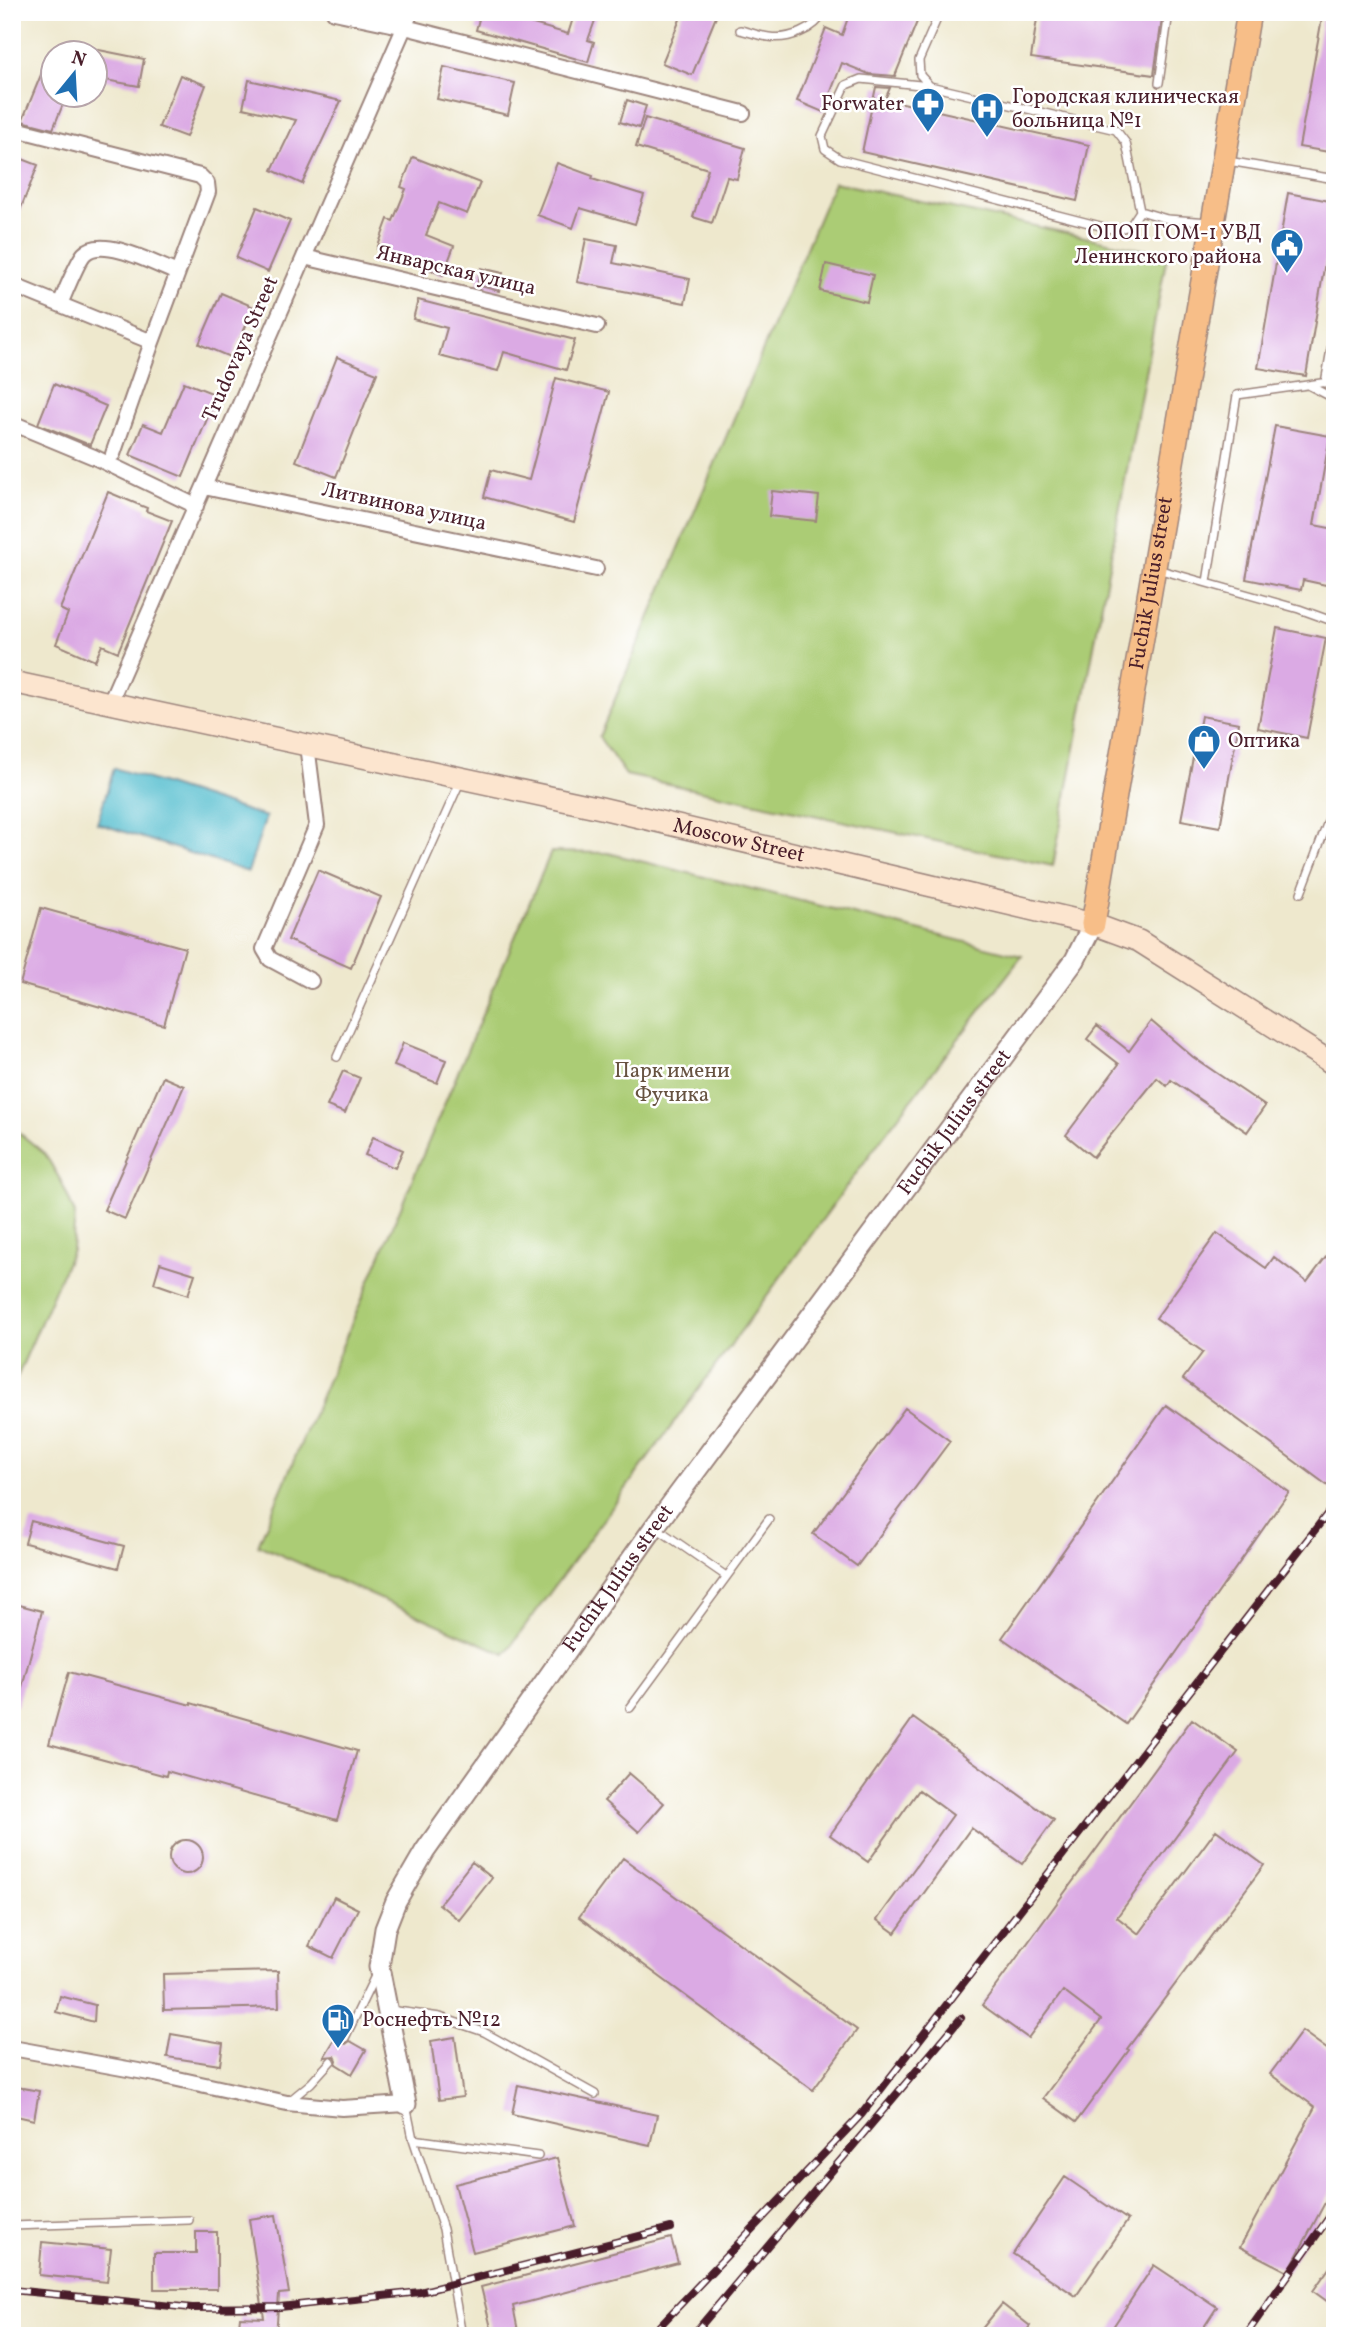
<svg xmlns="http://www.w3.org/2000/svg" width="1347" height="2348" font-family="Vollkorn,serif">
<style>
.green{fill:#abcc74;stroke:#7a7650;stroke-width:2}
.water{fill:#54becf;stroke:#4f6e7d;stroke-width:2}
.building{fill:#dbaae4}
.lines{fill:none;stroke-linecap:round;stroke-linejoin:round}
.service-casing{stroke:#9c847c;stroke-width:10}
.minor-casing{stroke:#9c847c;stroke-width:18}
.tertiary-casing{stroke:#9c847c;stroke-width:23}
.secondary-casing{stroke:#9c847c;stroke-width:24}
.primary-casing{stroke:#9c847c;stroke-width:26}
.service{stroke:#fff;stroke-width:7}
.minor{stroke:#fff;stroke-width:14}
.tertiary{stroke:#fff;stroke-width:19}
.secondary{stroke:#fce5cf;stroke-width:21}
.primary{stroke:#f7be88;stroke-width:23}
.rail-casing{stroke:#4a1f2b;stroke-width:8}
.rail{stroke:#fff;stroke-width:5;stroke-dasharray:16;stroke-linecap:butt}
.labels{text-anchor:middle;dominant-baseline:central;stroke-width:5;stroke-linejoin:round;paint-order:stroke}
.poi-label{font-size:21px;fill:#4a1f2b;stroke:#fff;text-anchor:start}
.street-label{font-size:21px;fill:#4a1f2b;stroke:#fff}
.park-label{font-size:21px;fill:#675341;stroke:#fff}
</style>
<rect width="100%" height="100%" fill="#fff"/>
<filter id="ink" filterUnits="userSpaceOnUse"><feTurbulence type="fractalNoise" baseFrequency=".0143" numOctaves="2"/><feDisplacementMap in="SourceGraphic" scale="14" xChannelSelector="R" yChannelSelector="G"/><feConvolveMatrix kernelMatrix="1 2 1 2 8 2 1 2 1" color-interpolation-filters="sRGB"/></filter>
<filter id="wash" filterUnits="userSpaceOnUse"><feTurbulence type="fractalNoise" baseFrequency=".00686" numOctaves="4" result="noise"/><feDisplacementMap in="SourceGraphic" scale="28" xChannelSelector="R" yChannelSelector="G"/><feGaussianBlur stdDeviation="1.57" result="paint"/><feColorMatrix in="noise" values="0 0 0 0 0 0 0 0 0 0 0 0 0 0 0 0 0 1.4 0 .05"/><feComposite in="paint" operator="in"/></filter>
<g filter="url(#wash)">
<rect width="100%" height="100%" fill="#eee8cd"/>
<path class="green" d="M834,182L1167,255L1053,866L626,775L599,737Z
M551,852L608,853L1022,956L882,1138L505,1654L258,1545Z
M12,1127L45,1154L62,1183L75,1214L72,1250L12,1389Z"/>
<path class="water" d="M114,768L266,817L248,872L97,823Z"/>
<g id="blocks">
<path class="building" d="M481,12H491L568,34L575,12H598L588,40L594,42L588,62L476,30Z
M683,12H718L692,75L662,63Z
M850,12H921L895,76L869,74L842,63L823,112L797,101L826,28L842,35Z
M1038,12H1163L1154,75L1031,58Z
M1323,12H1335V153L1299,147Z
M52,48V94H67L53,129L22,121Z
M94,49L144,59L139,86L94,78Z
M444,67L515,83L508,115L437,99Z
M180,75L206,85L186,137L159,127Z
M249,80L341,101L302,184L272,170L296,120L243,108Z
M876,87L890,88L885,99L1089,145L1077,201L862,152Z
M627,100L646,106L639,128L620,122Z
M645,118L745,148L737,179L727,177L712,223L693,217L708,169L636,147Z
M12,155L38,165L13,228H12Z
M413,157L480,183L467,214L439,203L426,235L454,246L443,275L377,249L388,219L393,221L406,189L401,187Z
M557,163L593,176L592,179L644,195L635,224L580,208L573,228L537,215Z
M1288,193L1335,202L1306,376L1258,368Z
M257,207L290,221L268,272L236,258Z
M586,239L617,245L613,263L690,279L685,303L577,282Z
M826,264L873,275L867,302L820,291Z
M481,268L503,273L499,291L477,285Z
M221,293L254,307L232,358L199,344Z
M418,300L575,340L566,370L504,352L498,371L439,356L447,328L413,319Z
M337,357L377,373L336,477L296,461Z
M556,378L609,392L574,522L484,497L491,470L529,480Z
M184,382L217,395L183,477L130,455L143,424L163,432Z
M54,384L106,406L90,445L38,424Z
M1275,426L1330,436L1314,525L1335,529V587L1303,580L1301,590L1246,579Z
M772,491L819,496L816,521L769,516Z
M108,492L147,508L146,511L172,521L118,652L102,645L95,661L56,644L68,613L60,609Z
M1277,628L1326,638L1307,738L1258,728Z
M1201,716L1239,723L1220,827L1181,820Z
M318,870L381,897L351,968L288,940Z
M41,908L185,948L164,1025L20,984Z
M1151,1021L1193,1057L1265,1106L1247,1132L1171,1080L1167,1086L1157,1078L1093,1157L1066,1135L1119,1064L1087,1039L1097,1026L1129,1051Z
M403,1043L446,1060L437,1083L394,1066Z
M343,1071L360,1078L345,1113L327,1106Z
M163,1077L184,1086L125,1219L104,1210Z
M373,1137L403,1150L395,1168L365,1155Z
M1217,1233L1266,1268L1274,1257L1307,1282L1326,1257L1335,1263V1491L1183,1379L1203,1352L1156,1318Z
M160,1263L195,1274L188,1295L154,1283Z
M1166,1405L1289,1492L1126,1724L1002,1638Z
M905,1408L950,1441L857,1566L813,1534Z
M31,1521L124,1546L118,1568L25,1543Z
M12,1603L42,1611L17,1706L12,1705Z
M69,1672L191,1705V1703L357,1751L337,1820L167,1771L166,1776L49,1744Z
M913,1718L1054,1820L1022,1864L971,1828L895,1933L877,1920L953,1815L919,1790L868,1862L830,1835Z
M1192,1719L1238,1752L1117,1917L1139,1934L1216,1830L1264,1865L1127,2049L1129,2050L1076,2122L1043,2098L1101,2020L1063,1991L1028,2038L982,2005Z
M629,1773L664,1803L639,1832L604,1801Z
M169 1857a17 17 0 1 1 34 0a17 17 0 1 1-34 0Z
M623,1858L857,2030L813,2090L579,1917Z
M472,1862L492,1878L459,1920L439,1904Z
M334,1897L358,1909L333,1958L309,1946Z
M278,1971L279,2007L164,2010L163,1974Z
M60,1996L95,2005L94,2022L56,2012Z
M1302,2031L1335,2055V2184L1288,2272L1240,2247L1315,2107L1270,2074Z
M171,2034L223,2043L220,2065L167,2057Z
M338,2034L342,2043L346,2044L350,2041L366,2050L352,2074L336,2064L337,2060L335,2056L324,2057Z
M455,2037L463,2097L439,2100L431,2041Z
M518,2085L657,2115L650,2145L512,2114Z
M12,2086L39,2091L34,2120L12,2115Z
M557,2158L575,2226L473,2252L455,2184Z
M1065,2177L1128,2220L1076,2296L1013,2254Z
M276,2215L289,2293L279,2294L276,2336H238L240,2317L264,2318L249,2219Z
M196,2232H217V2289H154V2253H196Z
M671,2238L678,2263L513,2306L519,2336H493L481,2287Z
M42,2242L111,2249L107,2282L39,2275Z
M1335,2260V2307L1313,2291Z
M1154,2265L1217,2307L1198,2336H1107Z
M1002,2304L1030,2326L1022,2336H976Z"/>
</g>
</g>
<g filter="url(#ink)">
<use href="#blocks" fill-opacity="0" stroke="#9c847c" stroke-width="2"/>
<g class="lines">
<defs>
<path id="service" d="M940,12L919,60L920,75L930,86L1116,130L1126,143L1140,211L1167,219L1210,222
M740,30C750,32 759,36 769,37C788,40 815,30 824,12
M1159,83L1169,12
M930,86L861,79L846,85L822,136L825,149L840,159L1116,230L1130,226L1140,211
M1228,161L1335,179
M1325,383L1335,327
M1310,386L1335,399
M1157,569L1299,609L1335,622
M1207,582L1237,395L1335,381
M1301,893L1335,803
M337,1057L460,782
M655,1527L726,1576
M630,1708L769,1519
M390,2010L440,2017L484,2032L595,2094
M345,2038L375,1976
M288,2102L311,2083L331,2061
M406,2105L413,2139L443,2229L462,2336
M413,2139L538,2156
M12,2226L189,2220"/>
<path id="minor" d="M334,12L405,27L743,113
M12,128L200,176L207,183L208,192L152,342L113,454
M304,257L597,326
M12,285L152,342
M60,304C65,293 77,262 84,254C102,235 157,265 177,273
M12,423L94,457L196,506
M204,487L596,569
M110,702L411,12
M307,745L317,825L264,949L270,959L311,981
M12,2048L155,2074L287,2103L342,2108L406,2104"/>
<g id="tertiary">
<path id="s1" d="M406,2104L379,1967L385,1929L396,1901L425,1851L655,1526L1075,960L1093,924"/>
</g>
<g id="secondary">
<path id="s2" d="M12,682L601,808L1093,924L1139,941L1335,1065"/>
</g>
<g id="primary">
<path id="s3" d="M1093,924L1249,12"/>
</g>
</defs>
<use href="#service" class="service-casing"/>
<use href="#minor" class="minor-casing"/>
<use href="#tertiary" class="tertiary-casing"/>
<use href="#secondary" class="secondary-casing"/>
<use href="#primary" class="primary-casing"/>
<use href="#service" class="service"/>
<use href="#minor" class="minor"/>
<use href="#tertiary" class="tertiary"/>
<use href="#secondary" class="secondary"/>
<use href="#primary" class="primary"/>
<defs>
<path id="rail" d="M12,2290L192,2308L280,2307L420,2292L671,2228
M650,2336L861,2115L1335,1504
M692,2336L961,2018
M1245,2336L1335,2209"/>
</defs>
<use href="#rail" class="rail-casing"/>
<use href="#rail" class="rail"/>
</g>
</g>
<defs>
<symbol id="pharmacy-pin" viewBox="-11 -11 22 30"><path d="M0 17L-7.5 6A9.5 9.5 0 1 1 7.5 6Z" fill="#1f6fb2" stroke="#fff"/><path d="M-2-6h4v4h4v4h-4v4h-4v-4h-4v-4h4Z" fill="#fff"/></symbol>
<symbol id="hospital-pin" viewBox="-11 -11 22 30"><path d="M0 17L-7.5 6A9.5 9.5 0 1 1 7.5 6Z" fill="#1f6fb2" stroke="#fff"/><path d="M-5-5h3v3.5h4V-5h3V5h-3V1.5h-4V5h-3Z" fill="#fff"/></symbol>
<symbol id="civic-pin" viewBox="-11 -11 22 30"><path d="M0 17L-7.5 6A9.5 9.5 0 1 1 7.5 6Z" fill="#1f6fb2" stroke="#fff"/><path d="M-.6-6.5H3V-4.5H.6V-3L4-1V1h2V6H-6V1h2V-1L-.6-3ZM-1.2 2.5V6h2.4V2.5Z" fill="#fff"/></symbol>
<symbol id="shop-pin" viewBox="-11 -11 22 30"><path d="M0 17L-7.5 6A9.5 9.5 0 1 1 7.5 6Z" fill="#1f6fb2" stroke="#fff"/><path d="M-5-2.5h2.3a2.7 3.5 0 0 1 5.4 0H5L5.5 6h-11ZM-1.5-2.5h3a1.5 2.3 0 0 0-3 0Z" fill="#fff"/></symbol>
<symbol id="fuel-pin" viewBox="-11 -11 22 30"><path d="M0 17L-7.5 6A9.5 9.5 0 1 1 7.5 6Z" fill="#1f6fb2" stroke="#fff"/><path d="M-5.5-6h7V0h2V4h1.3V-2.5L3-4.5l.8-.8L6-3V5H2.5V1h-1V6h-7ZM-4.2-4.7v3.2H.2V-4.7Z" fill="#fff"/></symbol>
</defs>
<g fill-rule="evenodd">
<use href="#pharmacy-pin" x="909" y="85" width="38" height="52"/>
<use href="#hospital-pin" x="968" y="90" width="38" height="52"/>
<use href="#civic-pin" x="1268" y="226" width="38" height="52"/>
<use href="#shop-pin" x="1185" y="722" width="38" height="52"/>
<use href="#fuel-pin" x="319" y="2001" width="38" height="52"/>
</g>
<g class="labels">
<g class="poi-label">
<text x="1012" y="97">Городская клиническая<tspan x="1012" dy="24">больница №1</tspan></text>
<text x="904" y="104" text-anchor="end">Forwater</text>
<text x="1262" y="233" text-anchor="end">ОПОП ГОМ-1 УВД<tspan x="1262" dy="24">Ленинского района</tspan></text>
<text x="1228" y="741">Оптика</text>
<text x="362" y="2020">Роснефть №12</text>
</g>
<g class="street-label">
<text transform="translate(456 271) rotate(13)">Январская улица</text>
<text transform="translate(241 349) rotate(-66)">Trudovaya Street</text>
<text transform="translate(404 507) rotate(12)">Литвинова улица</text>
<text stroke="none"><textPath href="#s3" startOffset="346">Fuchik Julius street</textPath></text>
<text stroke="none"><textPath href="#s2" startOffset="744">Moscow Street</textPath></text>
<text stroke="none"><textPath href="#s1" startOffset="1167">Fuchik Julius street</textPath></text>
<text stroke="none"><textPath href="#s1" startOffset="600">Fuchik Julius street</textPath></text>
</g>
<g class="park-label">
<text x="672" y="1071">Парк имени<tspan x="672" dy="24">Фучика</tspan></text>
</g>
</g>
<rect width="1347" height="2348" fill="none" stroke="#fff" stroke-width="42"/>
<g transform="translate(74 74) rotate(18)"><circle r="33" fill="#ffffff" stroke="#b7a5aa" stroke-width="2"/>
<path d="M0-5L12 26L0 18L-12 26Z" fill="#1f6fb2"/>
<text y="-10" font-size="19" font-weight="bold" text-anchor="middle" fill="#4a1f2b">N</text>
</g>
</svg>
